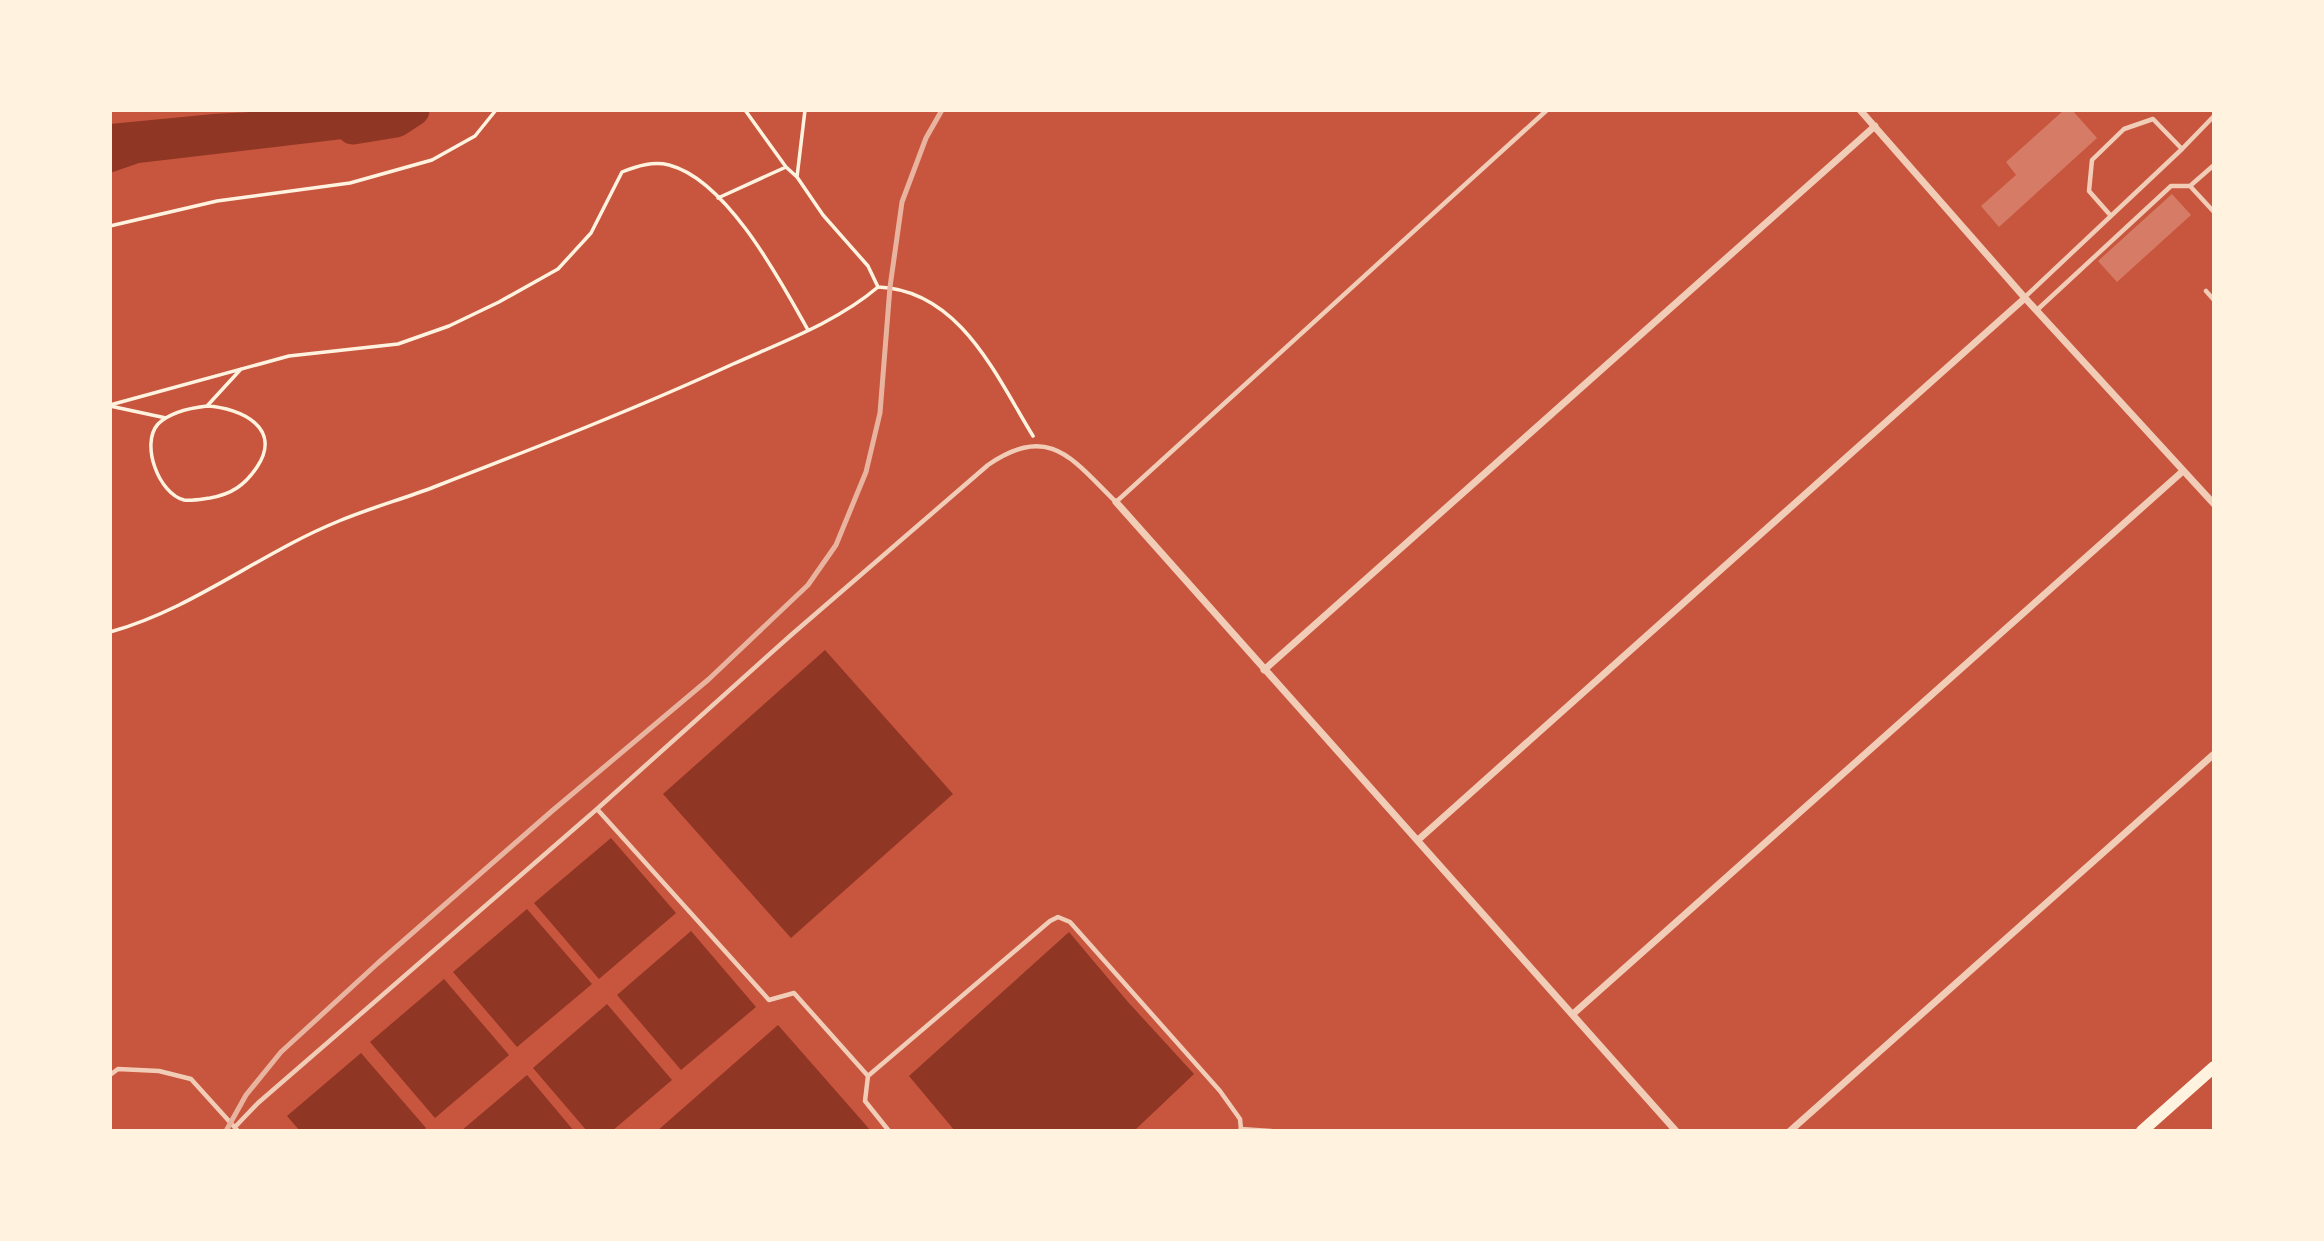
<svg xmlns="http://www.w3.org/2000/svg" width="2324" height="1241" font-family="'IBM Plex Sans',sans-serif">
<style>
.water{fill:#8f3625}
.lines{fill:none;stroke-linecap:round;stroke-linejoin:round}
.river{stroke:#8f3625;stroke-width:33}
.building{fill:#d67c66}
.path{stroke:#fff3e0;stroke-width:3.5}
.service{stroke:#f1ccb7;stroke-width:4.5}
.minor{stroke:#f1ccb7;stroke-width:7}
.secondary{stroke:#fff3e0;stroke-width:12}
.rail{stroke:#e9b49f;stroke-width:5}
</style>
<rect width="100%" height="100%" fill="#c8553d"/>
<path class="water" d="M293,110H390L402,132L139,163L110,173V124L213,114Z
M825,650L953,794L791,938L663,794Z
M611,838L676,913L599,979L534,903Z
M527,909L592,984L517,1047L453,972Z
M691,931L756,1007L681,1070L617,995Z
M1069,932L1128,1002L1194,1074L1134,1131H955L909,1076Z
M444,979L509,1055L435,1118L370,1042Z
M607,1004L672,1080L612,1131H587L533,1068Z
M778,1025L871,1131H657Z
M361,1053L426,1128L423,1131H300L287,1116Z
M527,1075L574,1131H461Z"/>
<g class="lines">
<path class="river" d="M353,128L396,121L413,110"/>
</g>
<path class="building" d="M2064,110H2072L2097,138L1999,227L1981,206L2016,175L2006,162Z
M2172,194L2191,215L2117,282L2098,261Z"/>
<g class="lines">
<path class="path" d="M745,110L786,167L797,177
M805,110L797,177L823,215L868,266L878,287
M718,198L786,167
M110,226L217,201L350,183L432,160L475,136L496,110
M878,287C960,290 996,376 1033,436
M110,405L289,356L398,344L449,326L499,302L558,269L591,233L622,172C637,166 653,161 669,165C727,180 780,280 808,330
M110,406L166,418
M207,406C241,408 283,428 257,467C245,485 232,494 210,498C202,499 192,501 184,500C159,494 140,444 158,424C170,412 190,408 207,406Z
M207,406L241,369
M110,632C193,609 260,553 339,521C370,508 403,499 434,487C535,448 635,409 733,364C782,342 837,322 878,287"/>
<path class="service" d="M2182,149L2214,116
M2190,186L2214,212
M2206,291L2214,300
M2025,297L2182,149L2153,119L2124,129L2092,160L2089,191L2111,216
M2037,310L2171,186H2190L2214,165
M597,809L769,1000L794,993L868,1076
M110,1075L118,1069L159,1071L191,1079L238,1131
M235,1127L258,1103L597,809L790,636L988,465C1050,423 1072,459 1116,502L1547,110
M889,1131L865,1101L868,1076L1050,921L1058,917L1070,922L1220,1091L1240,1119L1241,1129
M1239,1131L1241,1129L1271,1131"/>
<path class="minor" d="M1860,110L2025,298L2214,504
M1116,502L1676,1131
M1264,670L1875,126
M1418,840L2025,298
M1573,1014L2183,471
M1790,1131L2214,754"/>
<path class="secondary" d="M2142,1131L2214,1067"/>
<path class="rail" d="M226,1131L246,1095L281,1052L378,963L552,811L709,679L808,585L836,545L866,472L880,413L890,287L902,202L926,138L942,110"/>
</g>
<rect width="2324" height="1241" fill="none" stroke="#fff3e0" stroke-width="224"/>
</svg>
